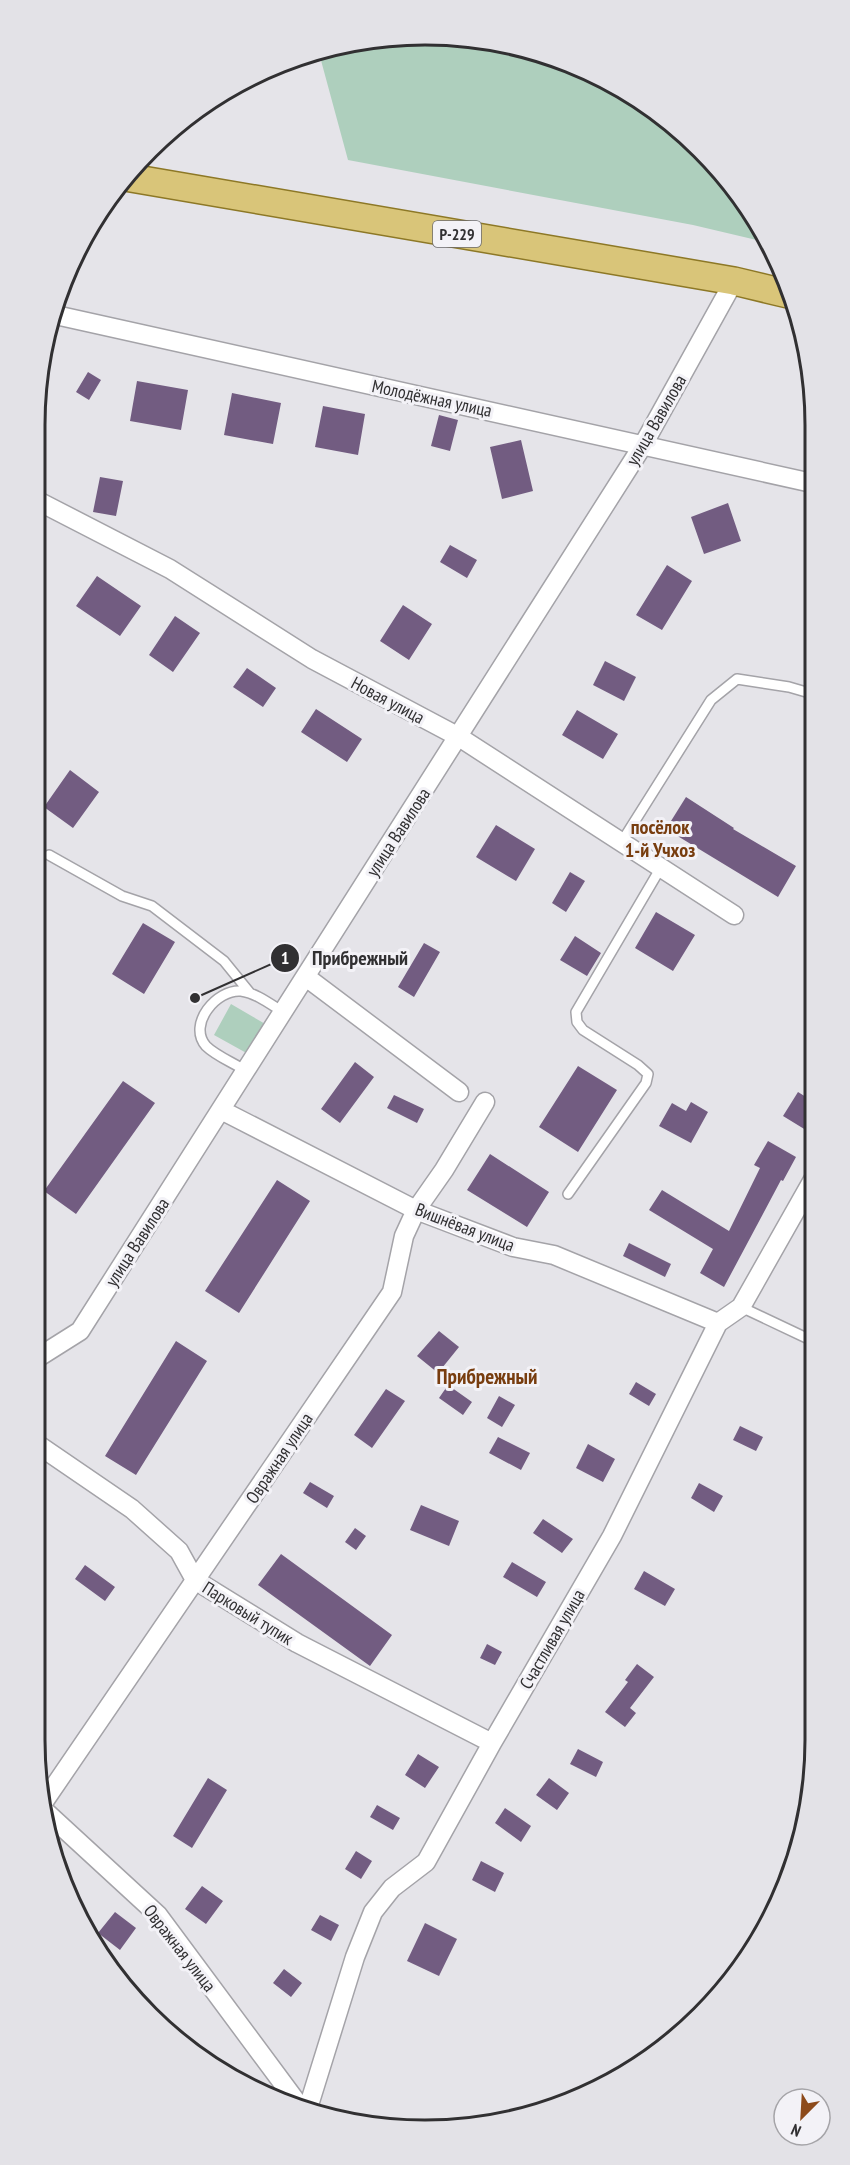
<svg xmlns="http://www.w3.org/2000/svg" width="850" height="2165" font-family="'PT Sans Narrow',sans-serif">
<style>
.green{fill:#aecfbd}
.building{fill:#725c81}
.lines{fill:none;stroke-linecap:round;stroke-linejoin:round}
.service-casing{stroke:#a4a3a8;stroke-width:12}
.minor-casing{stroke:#a4a3a8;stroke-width:21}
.primary-casing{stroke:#8d7826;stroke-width:30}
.service{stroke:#fff;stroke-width:9}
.minor{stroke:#fff;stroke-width:18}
.primary{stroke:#d9c579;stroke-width:27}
.labels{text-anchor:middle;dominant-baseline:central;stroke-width:6;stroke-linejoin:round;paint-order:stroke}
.shield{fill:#f3f2f7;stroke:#6b6a6d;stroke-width:1.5}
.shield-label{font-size:16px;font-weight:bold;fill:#313032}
.street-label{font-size:18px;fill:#313032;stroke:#f3f2f7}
.neighbourhood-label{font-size:20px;font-weight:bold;fill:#783d0f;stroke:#f3f2f7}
.quarter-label{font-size:21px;font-weight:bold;fill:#783d0f;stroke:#f3f2f7}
.rim{fill:none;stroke:#313032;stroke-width:3}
.leader{fill:none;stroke:#313032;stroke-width:2}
.callout-dot{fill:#313032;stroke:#f3f2f7;stroke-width:2}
.mark-label{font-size:18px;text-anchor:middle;font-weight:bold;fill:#fff}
.callout-label{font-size:20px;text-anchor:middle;font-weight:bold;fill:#313032;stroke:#f3f2f7;stroke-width:6;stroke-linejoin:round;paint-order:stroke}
</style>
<rect width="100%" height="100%" fill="#e5e4e9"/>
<path class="green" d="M451,35L526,48L642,100L718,167L769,243L693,225L348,160L319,53L314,52L374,38Z
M231,1004L267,1025L250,1055L214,1035Z"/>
<path class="building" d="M88,372L101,380L89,400L76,392Z
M137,381L188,390L181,430L130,421Z
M232,393L281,403L273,444L224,435Z
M323,406L365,414L358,455L315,447Z
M439,415L458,420L450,451L431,446Z
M521,440L533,491L502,499L490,447Z
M100,477L123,481L116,516L93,512Z
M728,503L741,541L704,554L691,517Z
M450,545L477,560L467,578L440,562Z
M667,565L692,581L662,630L636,615Z
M97,576L141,606L120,636L76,606Z
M403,605L432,624L409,660L380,641Z
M175,616L200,633L173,672L149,655Z
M605,661L636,677L624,701L593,685Z
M247,668L276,688L263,707L233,687Z
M316,709L362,739L347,762L301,732Z
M577,710L618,734L603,759L562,735Z
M70,770L99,792L73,828L44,807Z
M686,797L734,828L733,829L796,866L778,897L666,829Z
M496,825L535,849L516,881L476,857Z
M570,872L585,881L566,912L552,903Z
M656,912L695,935L673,971L635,948Z
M143,923L175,942L144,994L112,974Z
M575,936L601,953L587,976L560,960Z
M424,943L440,952L414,997L398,987Z
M355,1062L374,1077L340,1123L321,1109Z
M578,1066L617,1090L578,1152L539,1127Z
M123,1081L155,1103L76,1214L44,1191Z
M798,1092L814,1102V1135L783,1116Z
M394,1095L424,1109L417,1123L387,1108Z
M691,1102L708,1112L691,1143L659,1126L672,1103L686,1111Z
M768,1141L796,1157L783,1181L781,1180L724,1287L700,1273L713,1249L649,1210L662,1190L729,1231L760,1168L754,1165Z
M490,1154L549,1192L527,1227L467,1190Z
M277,1180L310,1201L239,1313L205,1291Z
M629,1243L671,1264L665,1277L623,1256Z
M439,1331L459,1347L438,1373L417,1356Z
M176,1341L207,1361L136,1475L105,1456Z
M636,1382L656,1394L649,1406L629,1394Z
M448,1385L472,1402L463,1415L439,1398Z
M386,1389L405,1401L372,1448L354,1435Z
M499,1396L515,1405L502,1427L487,1418Z
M740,1426L763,1437L756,1451L733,1440Z
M498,1437L530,1453L521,1470L489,1453Z
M588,1444L615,1459L603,1482L576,1468Z
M310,1482L334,1496L327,1508L303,1493Z
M699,1483L723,1496L714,1512L691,1498Z
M421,1505L459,1521L449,1546L410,1530Z
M543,1519L573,1539L562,1553L533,1533Z
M355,1528L366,1536L356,1550L345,1542Z
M281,1554L392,1635L370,1666L258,1585Z
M512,1562L546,1582L537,1597L503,1577Z
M85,1565L115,1587L105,1601L75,1579Z
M644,1571L675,1589L665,1606L634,1589Z
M487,1644L502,1652L495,1665L480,1658Z
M637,1664L654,1677L630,1708L636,1713L625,1727L605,1712L628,1682L625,1680Z
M578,1749L603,1762L596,1777L570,1764Z
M418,1754L439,1767L425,1788L405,1775Z
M208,1778L227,1790L192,1848L173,1836Z
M549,1778L569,1793L557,1810L536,1795Z
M377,1805L400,1818L393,1830L370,1817Z
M505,1808L531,1826L521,1842L495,1823Z
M356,1851L372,1861L361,1879L345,1869Z
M481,1861L504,1873L495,1892L472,1880Z
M202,1886L223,1901L206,1924L185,1909Z
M115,1912L136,1928L120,1950L98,1933Z
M320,1915L339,1925L331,1941L311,1930Z
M425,1923L457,1939L439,1976L407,1961Z
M284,1969L302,1983L291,1997L273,1983Z"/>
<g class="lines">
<defs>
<path id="service" d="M621,843L711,700L737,679L789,687L813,694
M49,855L122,896L152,906L224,961L250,993
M246,1071C234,1063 216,1056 206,1046C187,1024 217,989 241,991C256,993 270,1004 283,1012
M568,1194L646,1083L648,1074L638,1065L583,1030L577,1022L576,1012L660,869
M741,1307L815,1342"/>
<path id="minor" d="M51,314L812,483
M34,499L170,569L312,659L459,737L734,915
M306,977L459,1092
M221,1110L416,1210L513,1247L554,1255L718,1323
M34,1360L80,1331L643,445L734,281
M34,1442L132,1509L179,1551L195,1580L297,1643L492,1743
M45,1800L392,1292L404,1236L416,1210L444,1170L485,1102
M46,1812L158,1915L296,2101
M309,2105L355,1957L373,1912L392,1888L426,1862L492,1743L612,1536L718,1323L741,1307L814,1178"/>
<path id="primary" d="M125,177L734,281L788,294"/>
</defs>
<use href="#service" class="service-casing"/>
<use href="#minor" class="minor-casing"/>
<use href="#primary" class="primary-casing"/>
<use href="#service" class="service"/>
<use href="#minor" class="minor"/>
<use href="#primary" class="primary"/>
</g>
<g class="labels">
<rect class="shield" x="433" y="221" width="48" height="26" rx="4.5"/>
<g class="shield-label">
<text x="457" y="234">Р-229</text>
</g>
<g class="street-label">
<text transform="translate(432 398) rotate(12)">Молодёжная улица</text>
<text transform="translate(656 420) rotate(-60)">улица Вавилова</text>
<text transform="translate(388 700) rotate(28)">Новая улица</text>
<text transform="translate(398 832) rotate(-57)">улица Вавилова</text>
<text transform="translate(465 1227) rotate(21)">Вишнёвая улица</text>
<text transform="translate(137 1242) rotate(-57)">улица Вавилова</text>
<text transform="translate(279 1458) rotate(-56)">Овражная улица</text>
<text transform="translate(248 1613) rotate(32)">Парковый тупик</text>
<text transform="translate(552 1639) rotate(-60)">Счастливая улица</text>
<text transform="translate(180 1948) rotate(52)">Овражная улица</text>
</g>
<g class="neighbourhood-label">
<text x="660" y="827">посёлок<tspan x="660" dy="23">1-й Учхоз</tspan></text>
</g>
<g class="quarter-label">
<text x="487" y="1376">Прибрежный</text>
</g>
</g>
<path d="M0 0H850V2165H0ZM425 45H425A380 380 0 0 1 805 425V1740A380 380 0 0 1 425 2120H425A380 380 0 0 1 45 1740V425A380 380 0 0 1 425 45Z" fill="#e3e2e7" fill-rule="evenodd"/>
<path class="rim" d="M425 45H425A380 380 0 0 1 805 425V1740A380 380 0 0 1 425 2120H425A380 380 0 0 1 45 1740V425A380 380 0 0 1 425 45Z"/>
<path class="leader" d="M195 998L285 958"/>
<g class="callout-dot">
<circle cx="195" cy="998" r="6"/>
<circle cx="285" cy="958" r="15"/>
</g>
<g class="mark-label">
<text x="285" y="964">1</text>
</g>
<g class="callout-label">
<text x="360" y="965">Прибрежный</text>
</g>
<g transform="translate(802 2117) rotate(204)"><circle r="28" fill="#f3f2f7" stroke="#a5a4a8" stroke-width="1.5"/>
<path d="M0-4.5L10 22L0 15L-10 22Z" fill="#8d4a1a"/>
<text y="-9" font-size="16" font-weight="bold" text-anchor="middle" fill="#313032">N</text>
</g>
</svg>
